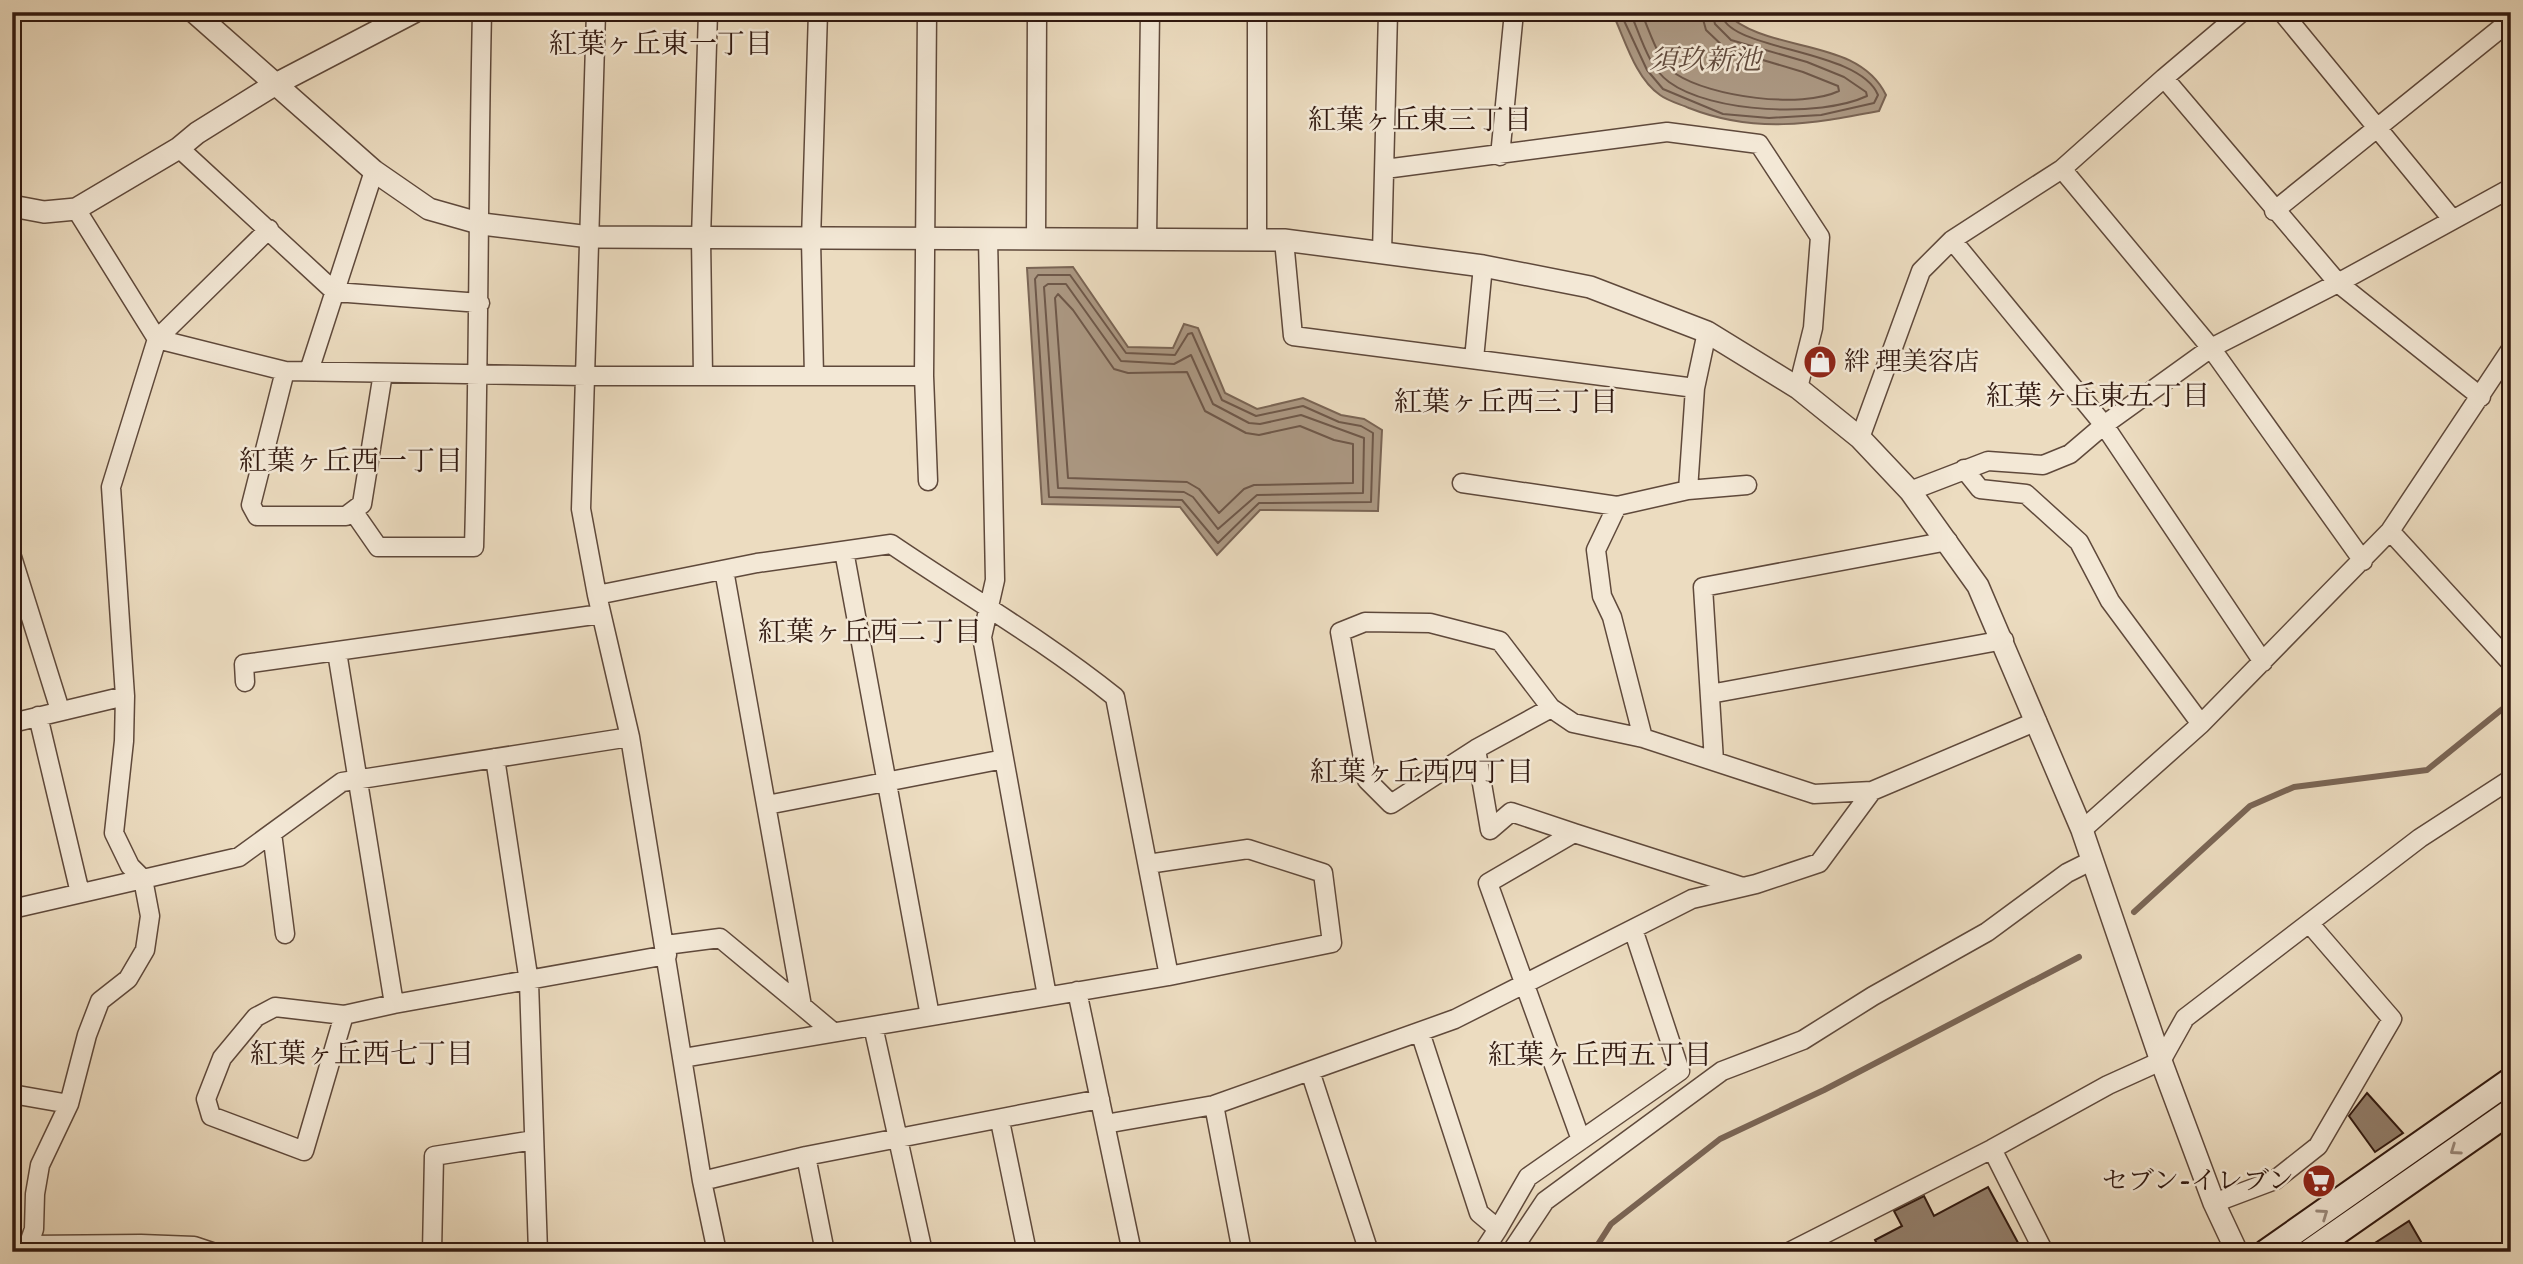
<svg xmlns="http://www.w3.org/2000/svg" width="2523" height="1264" font-family="'IM FELL English','Noto Serif JP',serif">
<style>
.water{fill:#ac9984;stroke:#7a6555;stroke-width:2}
.lines{fill:none;stroke-linecap:round;stroke-linejoin:round}
.shore{stroke:#6e584a;stroke-width:2}
.stream{stroke:#7a6555;stroke-width:6}
.building{fill:#927e6b;stroke:#30180f;stroke-width:2}
.minor-casing{stroke:#5f493b;stroke-width:21}
.tertiary-casing{stroke:#5f493b;stroke-width:24}
.secondary-casing{stroke:#30180f;stroke-width:28}
.minor{stroke:#f3e8d6;stroke-width:18}
.tertiary{stroke:#f3e8d6;stroke-width:21}
.secondary{stroke:#f3e8d6;stroke-width:24}
.oneway{stroke:#9b8a7c}
.labels{text-anchor:middle;dominant-baseline:central;stroke-width:5;stroke-linejoin:round;paint-order:stroke}
.poi-label{font-size:26px;fill:#30180f;stroke:#f3e8d6;text-anchor:start}
.neighbourhood-label{font-size:28px;fill:#30180f;stroke:#f3e8d6}
.water-label{font-size:28px;font-style:italic;fill:#624c3e;stroke:#f3e8d6}
</style>
<rect width="100%" height="100%" fill="#ecdcc0"/>
<filter id="stains"><feTurbulence type="fractalNoise" baseFrequency=".00286" numOctaves="4"/><feColorMatrix values="0 0 0 0 .2 0 0 0 0 .09 0 0 0 0 .02 0 0 0 .5 -.17"/></filter>
<radialGradient id="worn" r=".72"><stop offset=".6" stop-color="#630" stop-opacity="0"/><stop offset="1" stop-color="#630" stop-opacity=".3"/></radialGradient>
<path class="water" d="M1612,12H1725C1766,55 1857,35 1886,95L1879,111C1811,124 1755,134 1689,108C1680,104 1668,101 1660,95C1635,78 1625,39 1612,12Z
M1073,267L1128,347L1173,348L1184,324L1198,328L1225,393L1257,409L1303,398L1341,415L1364,419L1382,430L1378,511L1260,510L1217,555L1180,507L1042,504L1027,268Z"/>
<g class="lines">
<path class="shore" d="M1620,12L1647,70L1663,89L1723,114L1769,118L1821,115L1874,103L1878,95C1858,47 1725,52 1721,12
M1630,12C1640,34 1648,67 1669,82C1711,113 1820,118 1867,96L1866,92L1844,77L1807,62L1731,40L1715,24L1712,12
M1641,12C1650,31 1658,62 1676,74C1711,97 1801,109 1839,91L1838,86L1803,72L1726,49L1706,30L1701,12
M1038,275H1070L1126,353L1175,355L1188,334L1192,333L1222,400L1256,416L1303,406L1339,422L1361,426L1373,433L1371,502L1259,503L1218,543L1182,500L1049,497L1035,279Z
M1048,284H1066L1121,361L1174,364L1191,355L1213,404L1249,423L1260,424L1301,415L1364,438L1363,493L1257,495L1218,529L1193,497L1184,492L1058,488L1044,287Z
M1058,294L1073,310L1114,369L1128,373L1187,372L1205,411L1246,433L1259,435L1300,426L1334,440L1353,444V483L1254,485L1244,489L1219,513L1199,489L1187,482L1068,478L1055,298Z"/>
<path class="stream" d="M2134,912L2250,806L2294,787L2427,770L2511,702
M1593,1252L1611,1224L1720,1139L1824,1090L2079,957"/>
</g>
<path class="building" d="M2367,1093L2403,1133L2375,1152L2349,1116Z
M1988,1187L2023,1252H1881L1875,1240L1902,1226L1894,1211L1924,1196L1934,1216Z
M2409,1221L2427,1252H2361Z"/>
<g class="lines">
<defs>
<path id="minor" d="M927,12L924,376L928,481
M1257,12V239
M2282,12L2452,219
M2164,78L2242,12
M179,148L335,292L480,303
M1500,156L1514,12
M1385,169L1667,132L1759,144L1820,237L1813,328L1798,388
M2062,169L2211,348L2363,561
M2274,211L2511,20
M269,229L157,339L285,371L586,376H924
M988,238L995,580L982,637L1047,996
M1036,238L1037,12
M1147,239L1150,12
M1284,240L1293,336L1695,388L1707,332
M1952,240L2104,425L2263,662
M1382,253L1388,12
M1474,359L1483,266
M285,371L251,505L257,516H346L362,504L383,373
M309,371L374,171
M703,376L701,238L708,12
M814,376L811,240L818,12
M1860,438L1921,271L1952,240L2062,169L2164,78L2338,283L2481,397
M1964,469L1980,489L2026,494L2079,542L2110,601L2201,724
M1462,483L1617,506L1688,490L1747,485
M1688,490L1695,388
M1910,491L1988,461L2043,465L2070,454L2104,425L2211,348L2338,283L2511,188
M1617,506L1596,550L1602,596L1612,617L1643,738
M353,511L378,547H474C479,368 478,190 482,12
M2390,531L2511,663
M844,551L930,1016
M12,557L60,710
M724,570L802,1006L833,1032
M597,595L757,563L891,544C966,595 1044,640 1115,697L1169,976
M337,652L394,1004L667,955
M245,682L244,664L601,614
M1710,694L2004,640
M1551,708L1476,749L1391,804L1367,780L1340,632L1365,622L1430,623L1500,641L1551,708L1573,723L1643,738L1814,794L1872,791L2037,721
M38,716L80,893
M12,723L125,696
M630,737L702,1181
M1476,749L1490,830L1511,812L1574,833
M495,758L529,982L538,1252
M1714,761L1703,587L1948,541
M767,805L1004,759
M2082,830L2201,724L2390,531L2511,349
M272,833L285,934
M12,909L239,857L342,782L630,737L597,595L581,509L596,12
M666,945L720,938L802,1006
M1077,991L1132,1252
M344,1015L304,1151L211,1116L206,1099L222,1058L256,1017L275,1007L344,1015L394,1004
M873,1026L923,1252
M1420,1032L1479,1213L1498,1229L1483,1252
M683,1058L1169,976L1332,943L1323,873L1248,849L1148,864
M1310,1071L1369,1252
M12,1094L69,1104
M1214,1105L1242,1252
M1000,1121L1027,1252
M1105,1124L1214,1105L1455,1019L1692,899L1756,884L1819,863L1872,791
M1581,1140L1488,883L1574,833L1743,887
M1992,1149L2044,1252
M806,1156L825,1252
M2214,1203L2275,1180L2318,1146L2392,1019L2309,923
M1498,1229L1528,1177L1680,1071L1633,929
M141,1244L194,1246L212,1252
M30,1245L141,1244L142,1252
M26,1252L34,1229L35,1194L40,1165L69,1104L87,1035L100,1001L128,979L145,950L150,916L143,879L130,866L114,833L124,741L125,696L111,487L157,339L76,209
M432,1252L434,1156L534,1140
M717,1252L702,1181L806,1156L1100,1099
M1511,1252L1545,1201L1722,1071L1803,1040L1873,996L1987,932L2067,873L2093,860
M1789,1252L1992,1149L2108,1085L2161,1061L2185,1018L2420,838L2511,779"/>
<path id="tertiary" d="M194,12L374,171L429,209L482,224L590,237L1284,240L1483,266L1590,287L1707,332L1798,388L1860,438L1910,491L1978,586L2082,830L2161,1061L2214,1203L2237,1252
M12,206L44,212L76,209L179,148L197,133L274,85L414,12"/>
<path id="secondary" d="M2266,1252L2511,1080
M2309,1252L2511,1111"/>
</defs>
<use href="#minor" class="minor-casing"/>
<use href="#tertiary" class="tertiary-casing"/>
<use href="#secondary" class="secondary-casing"/>
<use href="#minor" class="minor"/>
<use href="#tertiary" class="tertiary"/>
<use href="#secondary" class="secondary"/>
</g>
<defs><path id="oneway-chevron" d="M-2-3.5L2.5 0L-2 3.5" fill="none" stroke-width="1.6" stroke-linecap="round" stroke-linejoin="round" transform="scale(1.75)"/></defs>
<g class="oneway">
<use href="#oneway-chevron" transform="translate(2455 1150) rotate(145)"/>
<use href="#oneway-chevron" transform="translate(2323 1214) rotate(-35)"/>
</g>
<defs>
<symbol id="shop-disc" viewBox="-11 -11 22 22"><circle r="9.5" fill="#8f2418" stroke="#f3e8d6"/><path d="M-5-2.5h2.3a2.7 3.5 0 0 1 5.4 0H5L5.5 6h-11ZM-1.5-2.5h3a1.5 2.3 0 0 0-3 0Z" fill="#fff"/></symbol>
<symbol id="supermarket-disc" viewBox="-11 -11 22 22"><circle r="9.5" fill="#8f2418" stroke="#f3e8d6"/><path d="M-6-5.5h2.5l.6 2H6L4.5 2H-2.5L-4.4-4H-6ZM-1.5 3.2a1.3 1.3 0 1 0 .1 0ZM3 3.2a1.3 1.3 0 1 0 .1 0Z" fill="#fff"/></symbol>
</defs>
<g fill-rule="evenodd">
<use href="#shop-disc" x="1801" y="343" width="38" height="38"/>
<use href="#supermarket-disc" x="2300" y="1162" width="38" height="38"/>
</g>
<g class="labels">
<g class="poi-label">
<text x="1844" y="362">絆 理美容店</text>
<text x="2294" y="1181" text-anchor="end">セブン-イレブン</text>
</g>
<g class="neighbourhood-label">
<text x="661" y="45">紅葉ヶ丘東一丁目</text>
<text x="1420" y="121">紅葉ヶ丘東三丁目</text>
<text x="2098" y="397">紅葉ヶ丘東五丁目</text>
<text x="1506" y="403">紅葉ヶ丘西三丁目</text>
<text x="351" y="462">紅葉ヶ丘西一丁目</text>
<text x="870" y="633">紅葉ヶ丘西二丁目</text>
<text x="1422" y="773">紅葉ヶ丘西四丁目</text>
<text x="362" y="1055">紅葉ヶ丘西七丁目</text>
<text x="1600" y="1056">紅葉ヶ丘西五丁目</text>
</g>
<g class="water-label">
<text x="1705" y="61">須玖新池</text>
</g>
</g>
<rect width="2523" height="1264" fill="none" stroke="#ecdcc0" stroke-width="42"/>
<rect x="14" y="14" width="2495" height="1236" fill="none" stroke="#30180f" stroke-width="3.5"/>
<rect x="21" y="21" width="2481" height="1222" fill="none" stroke="#30180f" stroke-width="2"/>
<rect width="100%" height="100%" filter="url(#stains)"/>
<rect width="100%" height="100%" fill="url(#worn)"/>
</svg>
